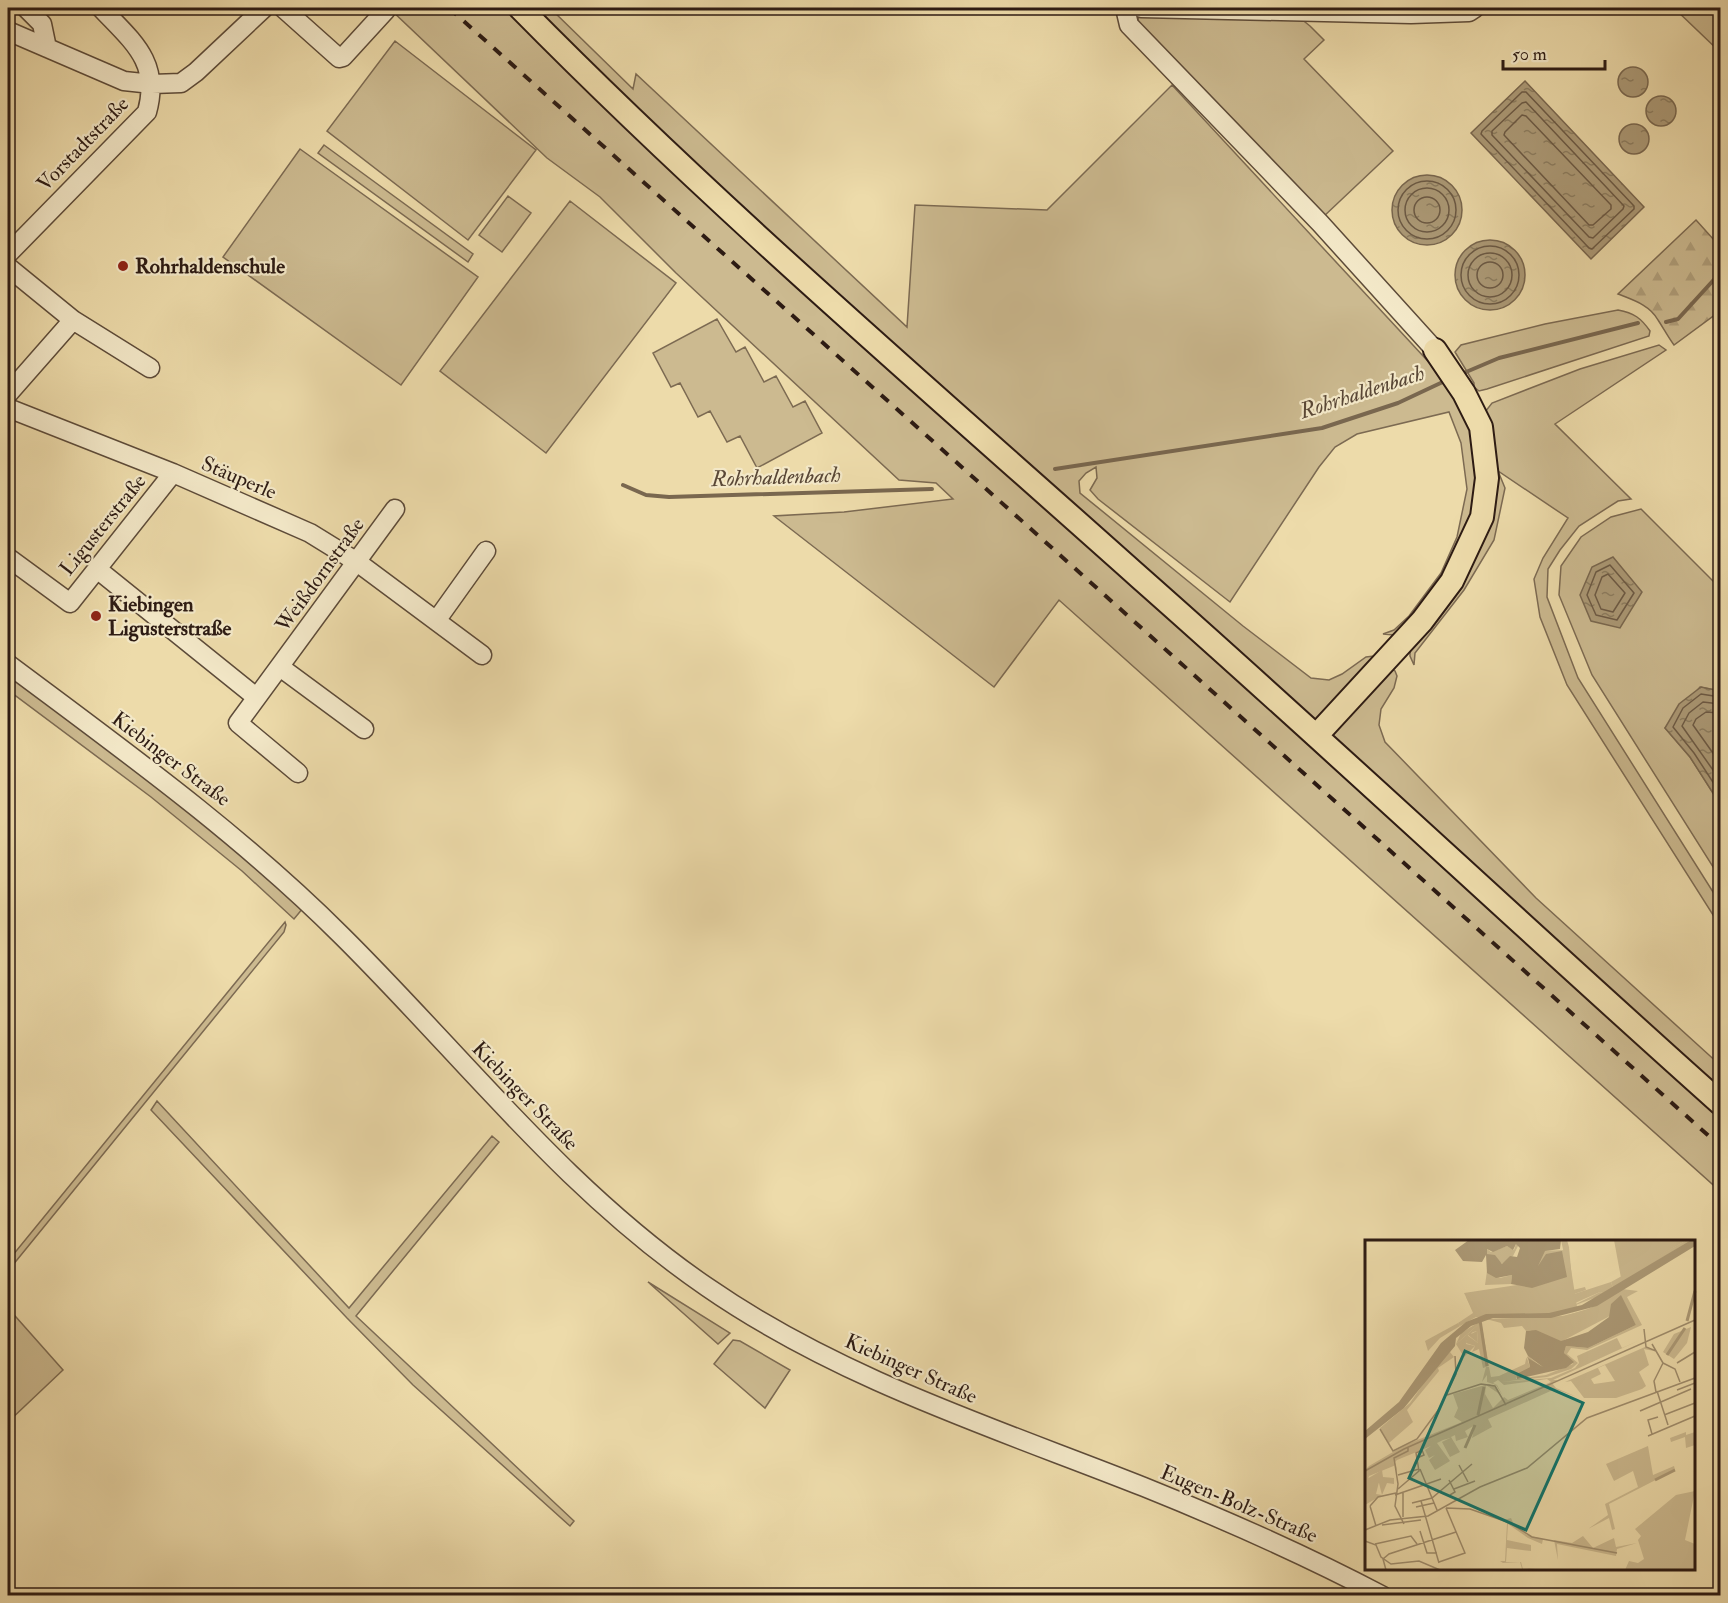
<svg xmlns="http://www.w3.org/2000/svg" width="1728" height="1603" font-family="'IM FELL Double Pica',serif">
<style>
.grass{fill:#ccba90;stroke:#7c6a52;stroke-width:1.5}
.forest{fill:url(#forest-firs);stroke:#7c6a52;stroke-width:1.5}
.water{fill:url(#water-ripples);stroke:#79674f;stroke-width:1.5}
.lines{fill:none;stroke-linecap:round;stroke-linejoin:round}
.shore{stroke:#6c5a45;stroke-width:1.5}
.stream{stroke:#79674f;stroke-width:4}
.minor-casing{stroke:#5d4b39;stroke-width:21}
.major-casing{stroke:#2d1b13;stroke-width:26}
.minor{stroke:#f3e8c8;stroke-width:18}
.major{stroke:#eddbaa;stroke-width:22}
.rail{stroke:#2d1b13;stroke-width:4;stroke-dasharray:10 10;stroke-linecap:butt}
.poi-dot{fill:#8f2418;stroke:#f3e8c8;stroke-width:2}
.labels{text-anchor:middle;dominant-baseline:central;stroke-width:4.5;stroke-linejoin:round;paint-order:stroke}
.street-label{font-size:21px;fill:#2d1b13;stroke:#f3e8c8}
.poi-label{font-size:21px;font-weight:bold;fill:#2d1b13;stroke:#f3e8c8;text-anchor:start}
.water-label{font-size:22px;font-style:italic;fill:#594736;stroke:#f3e8c8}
.inset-river{fill:none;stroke:#ac9a77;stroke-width:3}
.inset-road{fill:none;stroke:#a08e6e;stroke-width:1.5}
.view{fill:#0f766e;fill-opacity:0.15;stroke:#0f766e;stroke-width:3}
.inset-edge{fill:none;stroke:#2d1b13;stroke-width:3}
</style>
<defs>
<pattern id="forest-firs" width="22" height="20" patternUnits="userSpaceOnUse" patternTransform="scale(1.5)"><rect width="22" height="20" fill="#ccba90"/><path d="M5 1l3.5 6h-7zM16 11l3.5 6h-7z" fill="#b09f7b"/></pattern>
<pattern id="water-ripples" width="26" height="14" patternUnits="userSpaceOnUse" patternTransform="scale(1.5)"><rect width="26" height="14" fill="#ac9a77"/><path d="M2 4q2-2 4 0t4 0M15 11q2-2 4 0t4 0" fill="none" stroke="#8c7d60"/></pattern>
</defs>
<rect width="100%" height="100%" fill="#eddbaa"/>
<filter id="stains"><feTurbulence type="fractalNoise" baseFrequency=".00333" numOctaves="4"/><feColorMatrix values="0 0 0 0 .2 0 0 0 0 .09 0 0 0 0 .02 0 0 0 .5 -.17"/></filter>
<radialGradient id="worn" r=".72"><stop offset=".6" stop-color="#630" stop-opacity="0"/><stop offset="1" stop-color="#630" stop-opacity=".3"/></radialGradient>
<path class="grass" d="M389,8H550L633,89L636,74L907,327L915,205L1047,210L1172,85L1437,371L1462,406L1474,443L1476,490L1467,537L1430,600L1394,635L1383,634L1394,630L1409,616L1441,573L1457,537L1467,489L1461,443L1449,412L1357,434L1335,447L1319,467L1230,602L1098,499L1090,490L1097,478L1096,467L1086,473L1079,481L1080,493L1243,626L1311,678L1329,680L1342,674L1366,657L1374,656L1395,671L1397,676L1394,688L1381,709L1379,725L1385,742L1536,898L1720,1065V1191L1059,600L994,687L774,516L844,512L953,499L936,483L899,480L676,273L600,197L547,158Z
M1674,8H1720V52Z
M1141,13L1300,18L1310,26L1324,40L1304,59L1393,151L1322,218L1140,28L1138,19Z
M395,41L536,150L468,240L327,131Z
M324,145L473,254L468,262L318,153Z
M300,149L478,277L401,385L223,257Z
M508,196L531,213L502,252L479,235Z
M570,201L676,283L546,453L440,371Z
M1618,310C1634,313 1641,318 1650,331L1649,336L1487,389L1479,391L1474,387V383L1455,352L1461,345L1545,324Z
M717,319L736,352L745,347L764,382L776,376L793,407L805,401L822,433L757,468L740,436L727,442L710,411L698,417L680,383L671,387L653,353Z
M1659,345L1666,350L1555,424L1631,499L1618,501L1579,526L1560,550L1548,569L1547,597L1578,678L1720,903V926L1567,685L1540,617L1534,579L1543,558L1568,518L1498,471L1505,488L1494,540L1464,590L1415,653L1414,665L1410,656V649L1466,575L1485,412L1492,403L1580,369Z
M1641,509L1720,588V691L1700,687L1665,728L1690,757L1720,804V878L1592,675L1559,595L1561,566L1581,537L1611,517Z
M8,674L188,809L303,908L294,919L242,871L151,797L8,690Z
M285,922L286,925L284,932L8,1271V1261Z
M157,1101L349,1308L492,1136L499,1142L356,1316L574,1521L570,1526L413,1385L347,1318L151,1110Z
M648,1282L730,1333L718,1344Z
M8,1308L63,1370L8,1422Z
M733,1340L740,1341L790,1370L765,1408L714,1364Z"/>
<path class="forest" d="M1696,220L1714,240L1720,234V311L1674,345C1668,337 1664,329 1658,320C1650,305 1633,300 1618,294Z"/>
<path class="water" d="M1618 82a15 15 0 1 1 30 0a15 15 0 1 1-30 0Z
M1525,81L1644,207L1591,259L1471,133Z
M1646 111a15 15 0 1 1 30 0a15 15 0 1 1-30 0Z
M1619 139a15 15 0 1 1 30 0a15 15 0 1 1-30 0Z
M1392 210a35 35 0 1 1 70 0a35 35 0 1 1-70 0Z
M1455 275a35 35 0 1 1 70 0a35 35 0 1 1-70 0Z
M1613,557L1642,592L1620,628L1591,621L1580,595L1592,567Z
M1701,687L1720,691V804L1690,757L1665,728L1679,704Z"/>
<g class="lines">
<path class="shore" d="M1522,92H1526L1634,206V209L1592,249L1589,248L1481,134L1482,131Z
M1526,102L1624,206L1623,209L1593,238L1589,237L1492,135V131L1522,103Z
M1522,115L1526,116L1611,205V209L1593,225H1589L1504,135L1505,132Z
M1398 210a29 29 0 1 1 58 0a29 29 0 1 1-58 0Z
M1405 210a22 22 0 1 1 44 0a22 22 0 1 1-44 0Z
M1414 210a13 13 0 1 1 26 0a13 13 0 1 1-26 0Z
M1461 275a29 29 0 1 1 58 0a29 29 0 1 1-58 0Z
M1468 275a22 22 0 1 1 44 0a22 22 0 1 1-44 0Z
M1477 275a13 13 0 1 1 26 0a13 13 0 1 1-26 0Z
M1610,565L1634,593L1617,620L1596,615L1587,595L1596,572Z
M1608,574L1625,593L1613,612L1601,609L1595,595L1602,577Z
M1720,697L1701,694L1683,708L1673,727L1694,753L1720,793
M1720,704L1703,702L1689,713L1682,726L1720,780
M1720,713L1706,712L1696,719L1693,725L1720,763"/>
<path class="stream" d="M1666,322L1678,319L1720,273
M1459,375L1499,358L1638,323
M1055,469L1322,428L1398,403L1447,380
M623,485L646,495L669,497L932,489"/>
<defs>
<path id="minor" d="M26,8L42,24L47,48
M283,8L339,58L343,57L386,10L383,8
M1125,8L1129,25L1320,223L1435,350
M1141,8L1411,14L1469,12L1475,8
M8,31L124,81L152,84L181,83L196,72L264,8
M8,254L147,112C161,62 132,41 101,8
M8,267L73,320L150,368
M8,394L73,320
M8,408L173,473L310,533L357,562L482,655
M10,559L70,603L173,473
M97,569L256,697
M436,621L486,551
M8,664C123,750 240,834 342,936C463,1056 565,1190 707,1287C840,1379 995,1428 1144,1487C1226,1520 1305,1555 1383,1596
M280,667L364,729
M298,773L238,723L395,509"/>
<path id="major" d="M520,8C717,208 930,390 1139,577C1335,750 1525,929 1720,1103
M1316,736L1422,621L1452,581L1482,517L1487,478L1481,427L1464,393L1435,350"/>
</defs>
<use href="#minor" class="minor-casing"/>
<use href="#major" class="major-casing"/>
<use href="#minor" class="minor"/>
<use href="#major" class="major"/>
<path class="rail" d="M449,8L1720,1146"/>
</g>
<g class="poi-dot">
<circle cx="123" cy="266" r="6"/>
<circle cx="96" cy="616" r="6"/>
</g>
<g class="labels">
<g class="street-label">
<text transform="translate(83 144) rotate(-46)">Vorstadtstraße</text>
<text transform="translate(239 478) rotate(23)">Stäuperle</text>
<text transform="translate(103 525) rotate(-51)">Ligusterstraße</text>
<text transform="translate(320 575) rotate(-54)">Weißdornstraße</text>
<text transform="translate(171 759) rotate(37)">Kiebinger Straße</text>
<text transform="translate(525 1096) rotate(46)">Kiebinger Straße</text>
<text transform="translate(911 1369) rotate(24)">Kiebinger Straße</text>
<text transform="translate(1239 1504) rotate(23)">Eugen-Bolz-Straße</text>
</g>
<g class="poi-label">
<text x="135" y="266">Rohrhaldenschule</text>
<text x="108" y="604">Kiebingen<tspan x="108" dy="24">Ligusterstraße</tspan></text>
</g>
<g class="water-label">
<text transform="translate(1362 392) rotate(-18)">Rohrhaldenbach</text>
<text transform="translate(776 477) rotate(-2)">Rohrhaldenbach</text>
</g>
</g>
<g transform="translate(1365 1240)">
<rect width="330" height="330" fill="#eddbaa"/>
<path d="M249,0H322L256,38ZM151,4H154L148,16L138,24L122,14V9L126,12L142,6L149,10ZM246,42L248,48L240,54L235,52L210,63L209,54ZM257,49L273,51L262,57L277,85L222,110L206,108L202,114L213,123L206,129L182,137L136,142L186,138L210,128L214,123L212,116L252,98L257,108L275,100L188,140H193L187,143L191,148L212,157L190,149L123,179L127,187L107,198L110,185L100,191L103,197L91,201L90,195L86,197L95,212L85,217L77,202L85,198L78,200L72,203L85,221L70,230L64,220L70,215L64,218L60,210L66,206L32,220L30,222L32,228V236L31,225L4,236L3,239L14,242L11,254L17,255L0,265V230L4,226L40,205L97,182L89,177L93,168L88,154L124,144L131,147L136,155L121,145L120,154L128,168L139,157L143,160L186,142L182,139L139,145L133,140L128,143L132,145L138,156L131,145L122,142V135L117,142L121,127H124L126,137L134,136L160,124L161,119L163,116L178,128L162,118L165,127L151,134V139L181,135L208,124L199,113L201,106L223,108L271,85L253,52ZM93,83L95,86L75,98L63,111L60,101ZM113,85L106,94L112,91L113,103L103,95L101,104L110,106L99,117L91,104ZM280,107L289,111L279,109L284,125L274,132L281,146L277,149L251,158H219L206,141L200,142ZM240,125L250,141L229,144L226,139L236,134L233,128ZM85,112L89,117L73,128L74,131L42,170L48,182L24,203L15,188L45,163L70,127ZM321,192V195L330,192V205L321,208L320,197L306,202L305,198ZM283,206L288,235L309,226L310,230L244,264L250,289L247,290L244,278L223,289L243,275L240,264L273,247L268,231L249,241L241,224ZM146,278L149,285L162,295L178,299L177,304L163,298L143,284L142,300L166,305V311L142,308L141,322H156L158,329L170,328L159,330L157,329L155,322L138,323L135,321H140L142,283L139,280ZM218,296L228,308L249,298L251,307L272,303L252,309L251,316L192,304L193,320L189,300L207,303Z" fill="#ccba90" fill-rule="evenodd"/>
<path d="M196,0H202L204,7L208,50L220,47L221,50L209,54L211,64L235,52L240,54L192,72L111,77L95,86L93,83L108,73L101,57L141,58L199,14ZM322,0H326L248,48L246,42ZM253,52L256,55L244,66L171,90L161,91L157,86L139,88L136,83L121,79L200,76L232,66ZM116,81L124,126L118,128L114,109L107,112L110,106L101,103L102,95L113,103L112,91L105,93L113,85L91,104L96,93Z" fill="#ccba90"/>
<path d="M122,31L135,38L147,35L146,44L120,45Z" fill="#ccba90"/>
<path d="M203,10L212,67L186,74L127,73L111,77L99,53L152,45L169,11ZM257,50L264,66L184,108L154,79L177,81L222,70ZM330,251L320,300L330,304V330H260L264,321L273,323L279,319L273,300L276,296L270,289L311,255Z" fill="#ccba90"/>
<path d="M326,87L322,103L309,119L298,112L309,94ZM17,230L18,237L29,238V244L22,243L17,255L14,243L2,239Z" fill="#ccba90"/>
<path d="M104,0H196L195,9L180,11L173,26L181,14L197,11L202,37L167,48L146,44L147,35L131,38L122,33L121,15L117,22L98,21L90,10ZM151,4L155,8L152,17L145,16L137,24L130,15L122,14V9L128,12L142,6L148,10ZM326,0H330V6L232,66L186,78H128L106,86L91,98L90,106L39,168L0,199V191L34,162L76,103L101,82L121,74L184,73L217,65ZM256,55L271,85L223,108L201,106L199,113L209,122L201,128L152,139L151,134L165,127L163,118L178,127L163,116L159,108L161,91L171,90L196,101L223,92L244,77L246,64Z" fill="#ac9a77" fill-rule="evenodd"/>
<path class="inset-river" d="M115,80L122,126M322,81L330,51M302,115L320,88M113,175L119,147M100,208L110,185M290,240L310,230"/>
<path class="inset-road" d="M279,89L281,107L291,111M287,104L298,123M298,123L310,129L315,142M312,123L330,112M116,144L130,146L141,165M312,150L330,143M292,151L303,185M291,152L289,141L298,123M82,155L116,144M275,171L326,149M299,175L330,163M15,189L28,211L52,199L74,169L91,134L90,116M287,194L283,180L293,177M283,196L330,176M94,225L103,242M55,229L72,270M0,231L39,209L330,80M33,235L54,229M84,240L90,252L85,255M33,249L54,231L51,213L57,210L59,215L52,218M89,249L110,241M38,253V277M30,255L76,239M56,261L74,323M47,263L67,258L107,224M5,266L13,257L31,253M5,266L11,286M51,267L69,263M81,268L105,269L145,283L167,297L252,313M39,284L30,266L33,244L29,218L43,211V207M17,285L56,280M0,290L25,280L63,276L115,247L162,228L222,178L330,138M55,291L62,313H72M0,301L11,305L16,317L26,324L54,321L75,330M10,304L46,296L52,304M74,322L100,313L81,268M21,330L18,319L24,314L91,292"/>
<path class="view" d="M100,111L218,163L161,290L44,238Z"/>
<rect width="330" height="330" class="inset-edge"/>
</g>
<rect width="1728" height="1603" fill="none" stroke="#eddbaa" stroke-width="30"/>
<rect x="9" y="9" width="1710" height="1585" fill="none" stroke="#2d1b13" stroke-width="3"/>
<rect x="15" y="15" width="1698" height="1573" fill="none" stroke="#2d1b13" stroke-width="1.5"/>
<path d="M1503 60v9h102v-9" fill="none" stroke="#2d1b13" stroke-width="3"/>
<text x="1512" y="60" font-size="18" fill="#2d1b13" stroke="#f3e8c8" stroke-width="4.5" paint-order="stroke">50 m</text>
<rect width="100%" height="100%" filter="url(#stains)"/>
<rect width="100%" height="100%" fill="url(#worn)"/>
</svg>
